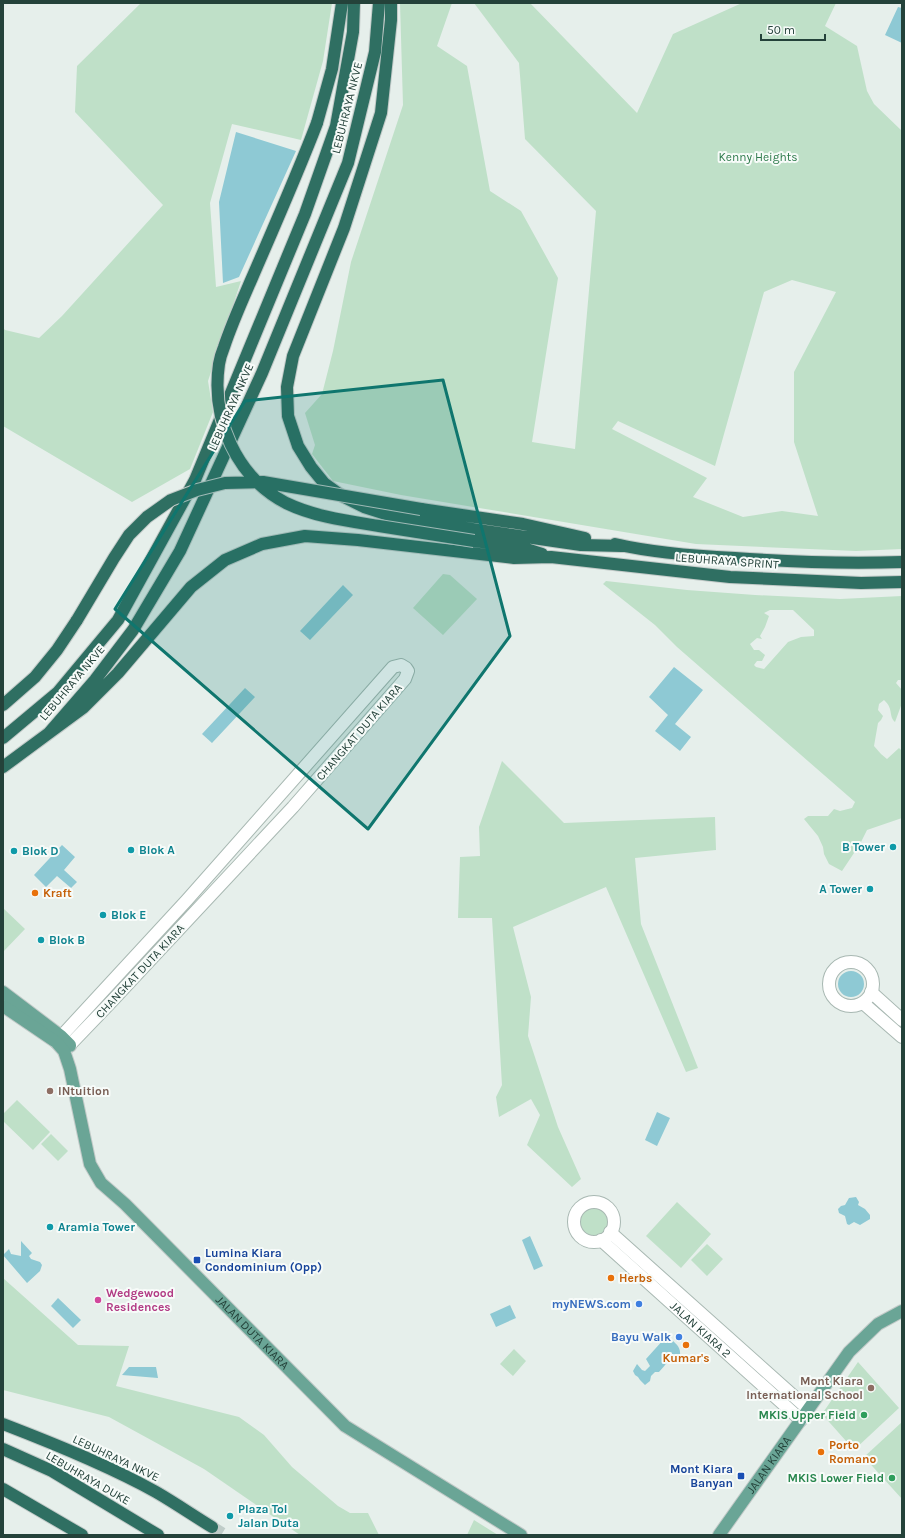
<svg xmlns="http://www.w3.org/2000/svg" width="905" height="1538" font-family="Karla,sans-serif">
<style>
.green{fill:#bfe0c8;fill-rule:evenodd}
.water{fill:#8ec9d4}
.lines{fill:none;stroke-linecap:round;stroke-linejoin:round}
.highway-tunnel{stroke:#bfccc8;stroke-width:12;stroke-dasharray:12 6;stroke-linecap:butt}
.minor-casing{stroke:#a8b8b2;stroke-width:14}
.major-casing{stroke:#c2cac8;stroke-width:14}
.highway-casing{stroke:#c2cac8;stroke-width:14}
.minor{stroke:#fff;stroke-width:12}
.major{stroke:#6aa596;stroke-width:12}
.highway{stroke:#2f6f62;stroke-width:12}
.highway-bridge-casing{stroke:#c2cac8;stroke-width:14;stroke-linecap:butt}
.highway-bridge{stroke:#2f6f62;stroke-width:12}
.marked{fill:#0f766e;fill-opacity:0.2;stroke:#0f766e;stroke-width:3;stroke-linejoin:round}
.culture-dot{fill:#0f9aa8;stroke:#f7fbf9;stroke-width:1.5}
.food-dot{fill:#e8710a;stroke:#f7fbf9;stroke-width:1.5}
.education-dot{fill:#8d6e63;stroke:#f7fbf9;stroke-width:1.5}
.transit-dot{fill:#1a4fb4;stroke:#f7fbf9;stroke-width:1.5}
.hotel-dot{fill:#d1479c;stroke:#f7fbf9;stroke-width:1.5}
.shop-dot{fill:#3f7fe0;stroke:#f7fbf9;stroke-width:1.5}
.leisure-dot{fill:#2e9e5b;stroke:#f7fbf9;stroke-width:1.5}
.labels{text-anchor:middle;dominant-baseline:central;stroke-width:4;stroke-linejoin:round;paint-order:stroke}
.street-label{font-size:12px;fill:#24423a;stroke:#f7fbf9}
.park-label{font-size:12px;fill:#2d7a4b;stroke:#f7fbf9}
.culture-label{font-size:12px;font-weight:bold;fill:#0d838f;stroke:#f7fbf9;text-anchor:start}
.food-label{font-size:12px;font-weight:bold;fill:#c56008;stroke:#f7fbf9;text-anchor:start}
.education-label{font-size:12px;font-weight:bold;fill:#785e54;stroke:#f7fbf9;text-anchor:start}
.transit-label{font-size:12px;font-weight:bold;fill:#164399;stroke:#f7fbf9;text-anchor:start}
.hotel-label{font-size:12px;font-weight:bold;fill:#b23c85;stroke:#f7fbf9;text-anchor:start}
.shop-label{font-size:12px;font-weight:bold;fill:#366cbe;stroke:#f7fbf9;text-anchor:end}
.leisure-label{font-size:12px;font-weight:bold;fill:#27864d;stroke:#f7fbf9;text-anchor:end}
</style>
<rect width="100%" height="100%" fill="#e6efeb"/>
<path class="green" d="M141,3H332L323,61L301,140L232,124L210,203L216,287L241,281L208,381L213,412L190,469L132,502L3,426V328L5,330L39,338L62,316L163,205L75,112L77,66Z
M400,3H452L437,46L467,66L490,191L521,211L558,278L532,442L575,449L596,211L525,139L519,63L474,3H530L637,113L673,34L742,3H836L825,26L857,46L867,91L874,104L902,131V549L856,551L696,544L401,495L333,481L312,454L315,445L305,413L322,394L333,351L351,262L403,105ZM792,280L836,292L794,372V442L818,516L782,511L743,517L693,497L707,478L612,429L618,421L715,466L764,292Z
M443,574L450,575L477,599L443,635L413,608Z
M606,581L687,590L755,595L840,599L902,596V680H898L896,683L902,690V703L895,722C888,715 894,709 884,700L879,704L878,710L883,716L881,720L878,723L874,746L881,754L887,759L899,748L902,751V818L867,830L860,844L842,871L829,864L824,854L823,847L818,836L804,819L808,816H828L834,809L840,811L852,808L855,802L677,647L655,625L603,584ZM770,610H793L814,630V636L801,637L788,642L764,669L756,667L754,665L757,661H762L765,655L759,650H754L750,644L757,638L762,639L760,636L765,627L769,616L764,613Z
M502,761L564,823L715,817L716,850L635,858L641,924L698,1068L686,1072L606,887L513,927L531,997L528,1036L558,1127L581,1179L572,1187L527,1145L540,1115L531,1099L499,1117L496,1097L502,1085L492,918H458L460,857L480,856L479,827Z
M3,908L25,929L3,952Z
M17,1100L50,1132L33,1150L3,1121V1114Z
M51,1134L68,1151L58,1161L41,1144Z
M677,1202L711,1234L681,1268L646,1236Z
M580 1222a14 14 0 1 1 28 0a14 14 0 1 1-28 0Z
M707,1244L723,1259L707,1276L691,1260Z
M3,1278L78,1345L129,1346L116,1386L239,1417L264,1435L292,1467L338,1506L350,1513H368L379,1535H300L204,1469L109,1417L3,1390Z
M514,1349L526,1361L513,1376L500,1364Z
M858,1362L899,1408L854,1450L822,1414Z
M902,1422V1499L864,1457Z
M474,1520L498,1535H467Z"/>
<path class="water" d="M898,7L902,8V43L885,35Z
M236,132L296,151L239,277L223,283L219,202Z
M343,585L353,595L310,640L300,631Z
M674,667L703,690L675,724L691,737L680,751L655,731L668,715L649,697Z
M245,688L255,697L212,743L202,734Z
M62,845L75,857L64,870L77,882L71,888L57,876L46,887L34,875Z
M838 984a13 13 0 1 1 26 0a13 13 0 1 1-26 0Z
M657,1112L670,1118L657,1146L645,1140Z
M856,1197L859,1202L858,1205L865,1209L870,1215V1219L860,1225L854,1222L849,1225L847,1224L845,1216L839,1213L838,1209L841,1206L845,1205L849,1198Z
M530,1236L543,1266L534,1270L522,1240Z
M21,1241L32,1253L29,1256L31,1259L40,1262L42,1265L40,1271L27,1283L3,1255L9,1249L11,1254L21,1256Z
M58,1298L81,1320L73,1328L51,1306Z
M510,1305L516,1318L496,1327L490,1314Z
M670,1338C676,1344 681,1347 680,1355C669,1357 666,1365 659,1372H655L651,1376L650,1381L645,1385L640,1380L638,1377L635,1375L633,1371L637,1364L642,1370L645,1371L650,1366L646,1359L664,1339Z
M129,1367H156L158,1378L122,1375Z"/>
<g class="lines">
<path class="highway-tunnel" d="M212,1527L225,1535"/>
<defs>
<g id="minor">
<circle cx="851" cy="984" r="22"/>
<path d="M871,992L902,1020"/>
<path d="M863,1003L902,1037"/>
<path d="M56,1042L187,900L393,667L401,665L406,668L408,671L405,679L293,807L112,1001L64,1051"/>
<circle cx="594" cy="1222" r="20"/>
<path d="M610,1232L808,1409"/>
<path id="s1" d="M601,1240L801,1420"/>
</g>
<g id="major">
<path d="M3,992L61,1036L70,1045V1046"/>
<path id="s2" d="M3,1006L56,1042L64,1051L70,1069L90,1164L101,1183L125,1204L345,1426L521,1535"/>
<path id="s3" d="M719,1535L849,1352L878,1324L902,1311"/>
</g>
<path id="highway" d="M391,3V20L381,113L344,228L293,356L287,387L288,416L298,446L311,467L324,483L342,496L364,507L389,515L478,530L581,545L622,546
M317,123L332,69L342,3
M421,509L523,524L585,538
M474,541L520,547L542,554
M615,544C654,553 695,556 735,558C791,562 846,564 902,562
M3,705L35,677L57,650L77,620
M49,733L83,708L118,673L191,587L225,560L262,544L305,536L358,540L514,558L551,557L730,577L861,583L902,582
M3,738L58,692L118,620L195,480L305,214L336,126L353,32L354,3
M3,767L49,733L95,680L133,630L180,551L262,373L348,163L375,52L379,3
M3,1424C55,1444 107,1465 156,1492C175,1503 194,1516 212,1527
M3,1449L52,1471L158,1535
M3,1489L82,1535"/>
</defs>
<use href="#minor" class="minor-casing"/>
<use href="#major" class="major-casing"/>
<use href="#highway" class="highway-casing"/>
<use href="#minor" class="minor"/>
<use href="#major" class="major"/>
<use href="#highway" class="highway"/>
<defs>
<path id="highway-bridge" d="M317,123C297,175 274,227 252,278C242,301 232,323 224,347C222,352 220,358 219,364C211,419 236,477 286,503C315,517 348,521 379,526C411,531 442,536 474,541
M77,620L114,558L129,535L147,517L171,500L197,490L225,483L263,482L421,509"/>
</defs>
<use href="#highway-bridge" class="highway-bridge-casing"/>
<use href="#highway-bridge" class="highway-bridge"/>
</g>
<path class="marked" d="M443,380L510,636L368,829L115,609L245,401Z"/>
<g class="culture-dot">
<circle cx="893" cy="847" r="4"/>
<circle cx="131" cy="850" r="4"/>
<circle cx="14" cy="851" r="4"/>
<circle cx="870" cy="889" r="4"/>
<circle cx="103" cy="915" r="4"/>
<circle cx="41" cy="940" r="4"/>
<circle cx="50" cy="1227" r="4"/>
<circle cx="230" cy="1516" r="4"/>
</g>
<g class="food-dot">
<circle cx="35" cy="893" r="4"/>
<circle cx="611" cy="1278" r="4"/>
<circle cx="686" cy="1345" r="4"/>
<circle cx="821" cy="1452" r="4"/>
</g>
<g class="education-dot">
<circle cx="50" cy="1091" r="4"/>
<circle cx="871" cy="1388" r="4"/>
</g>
<g class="transit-dot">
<rect x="193" y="1256" width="8" height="8" rx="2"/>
<rect x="737" y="1472" width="8" height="8" rx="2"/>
</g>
<circle class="hotel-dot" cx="98" cy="1300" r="4"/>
<g class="shop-dot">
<circle cx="639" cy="1304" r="4"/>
<circle cx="679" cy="1337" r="4"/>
</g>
<g class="leisure-dot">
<circle cx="864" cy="1415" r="4"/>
<circle cx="892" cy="1478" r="4"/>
</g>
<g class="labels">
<g class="street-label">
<text transform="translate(347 108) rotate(-76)">LEBUHRAYA NKVE</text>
<text transform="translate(231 407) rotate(-66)">LEBUHRAYA NKVE</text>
<text transform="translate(727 561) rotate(4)">LEBUHRAYA SPRINT</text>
<text transform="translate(72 683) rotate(-50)">LEBUHRAYA NKVE</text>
<text transform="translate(359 732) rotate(-49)">CHANGKAT DUTA KIARA</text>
<text transform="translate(140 971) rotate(-47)">CHANGKAT DUTA KIARA</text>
<text stroke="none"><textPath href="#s1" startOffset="134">JALAN KIARA 2</textPath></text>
<text stroke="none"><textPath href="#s2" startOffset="427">JALAN DUTA KIARA</textPath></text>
<text transform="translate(116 1458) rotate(25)">LEBUHRAYA NKVE</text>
<text stroke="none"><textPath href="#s3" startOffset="86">JALAN KIARA</textPath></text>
<text transform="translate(88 1478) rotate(30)">LEBUHRAYA DUKE</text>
</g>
<g class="park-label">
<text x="758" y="157">Kenny Heights</text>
</g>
<g class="culture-label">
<text x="885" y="847" text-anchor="end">B Tower</text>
<text x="139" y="850">Blok A</text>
<text x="22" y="851">Blok D</text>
<text x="862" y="889" text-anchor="end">A Tower</text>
<text x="111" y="915">Blok E</text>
<text x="49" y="940">Blok B</text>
<text x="58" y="1227">Aramia Tower</text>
<text x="238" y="1509">Plaza Tol<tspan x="238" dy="14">Jalan Duta</tspan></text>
</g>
<g class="food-label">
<text x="43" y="893">Kraft</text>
<text x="619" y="1278">Herbs</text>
<text x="686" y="1358" text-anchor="middle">Kumar's</text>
<text x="829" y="1445">Porto<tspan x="829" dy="14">Romano</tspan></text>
</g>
<g class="education-label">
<text x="58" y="1091">INtuition</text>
<text x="863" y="1381" text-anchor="end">Mont Kiara<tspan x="863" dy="14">International School</tspan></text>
</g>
<g class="transit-label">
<text x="205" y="1253">Lumina Kiara<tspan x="205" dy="14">Condominium (Opp)</tspan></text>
<text x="733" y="1469" text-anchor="end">Mont Kiara<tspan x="733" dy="14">Banyan</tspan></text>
</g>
<g class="hotel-label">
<text x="106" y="1293">Wedgewood<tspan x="106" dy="14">Residences</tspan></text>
</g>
<g class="shop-label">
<text x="631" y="1304">myNEWS.com</text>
<text x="671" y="1337">Bayu Walk</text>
</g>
<g class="leisure-label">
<text x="856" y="1415">MKIS Upper Field</text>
<text x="884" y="1478">MKIS Lower Field</text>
</g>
</g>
<rect width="905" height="1538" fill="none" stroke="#24423a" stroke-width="8"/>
<path d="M761 34v6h64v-6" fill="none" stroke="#24423a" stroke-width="2"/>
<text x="767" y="34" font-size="12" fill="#24423a" stroke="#f7fbf9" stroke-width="3" paint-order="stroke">50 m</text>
</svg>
